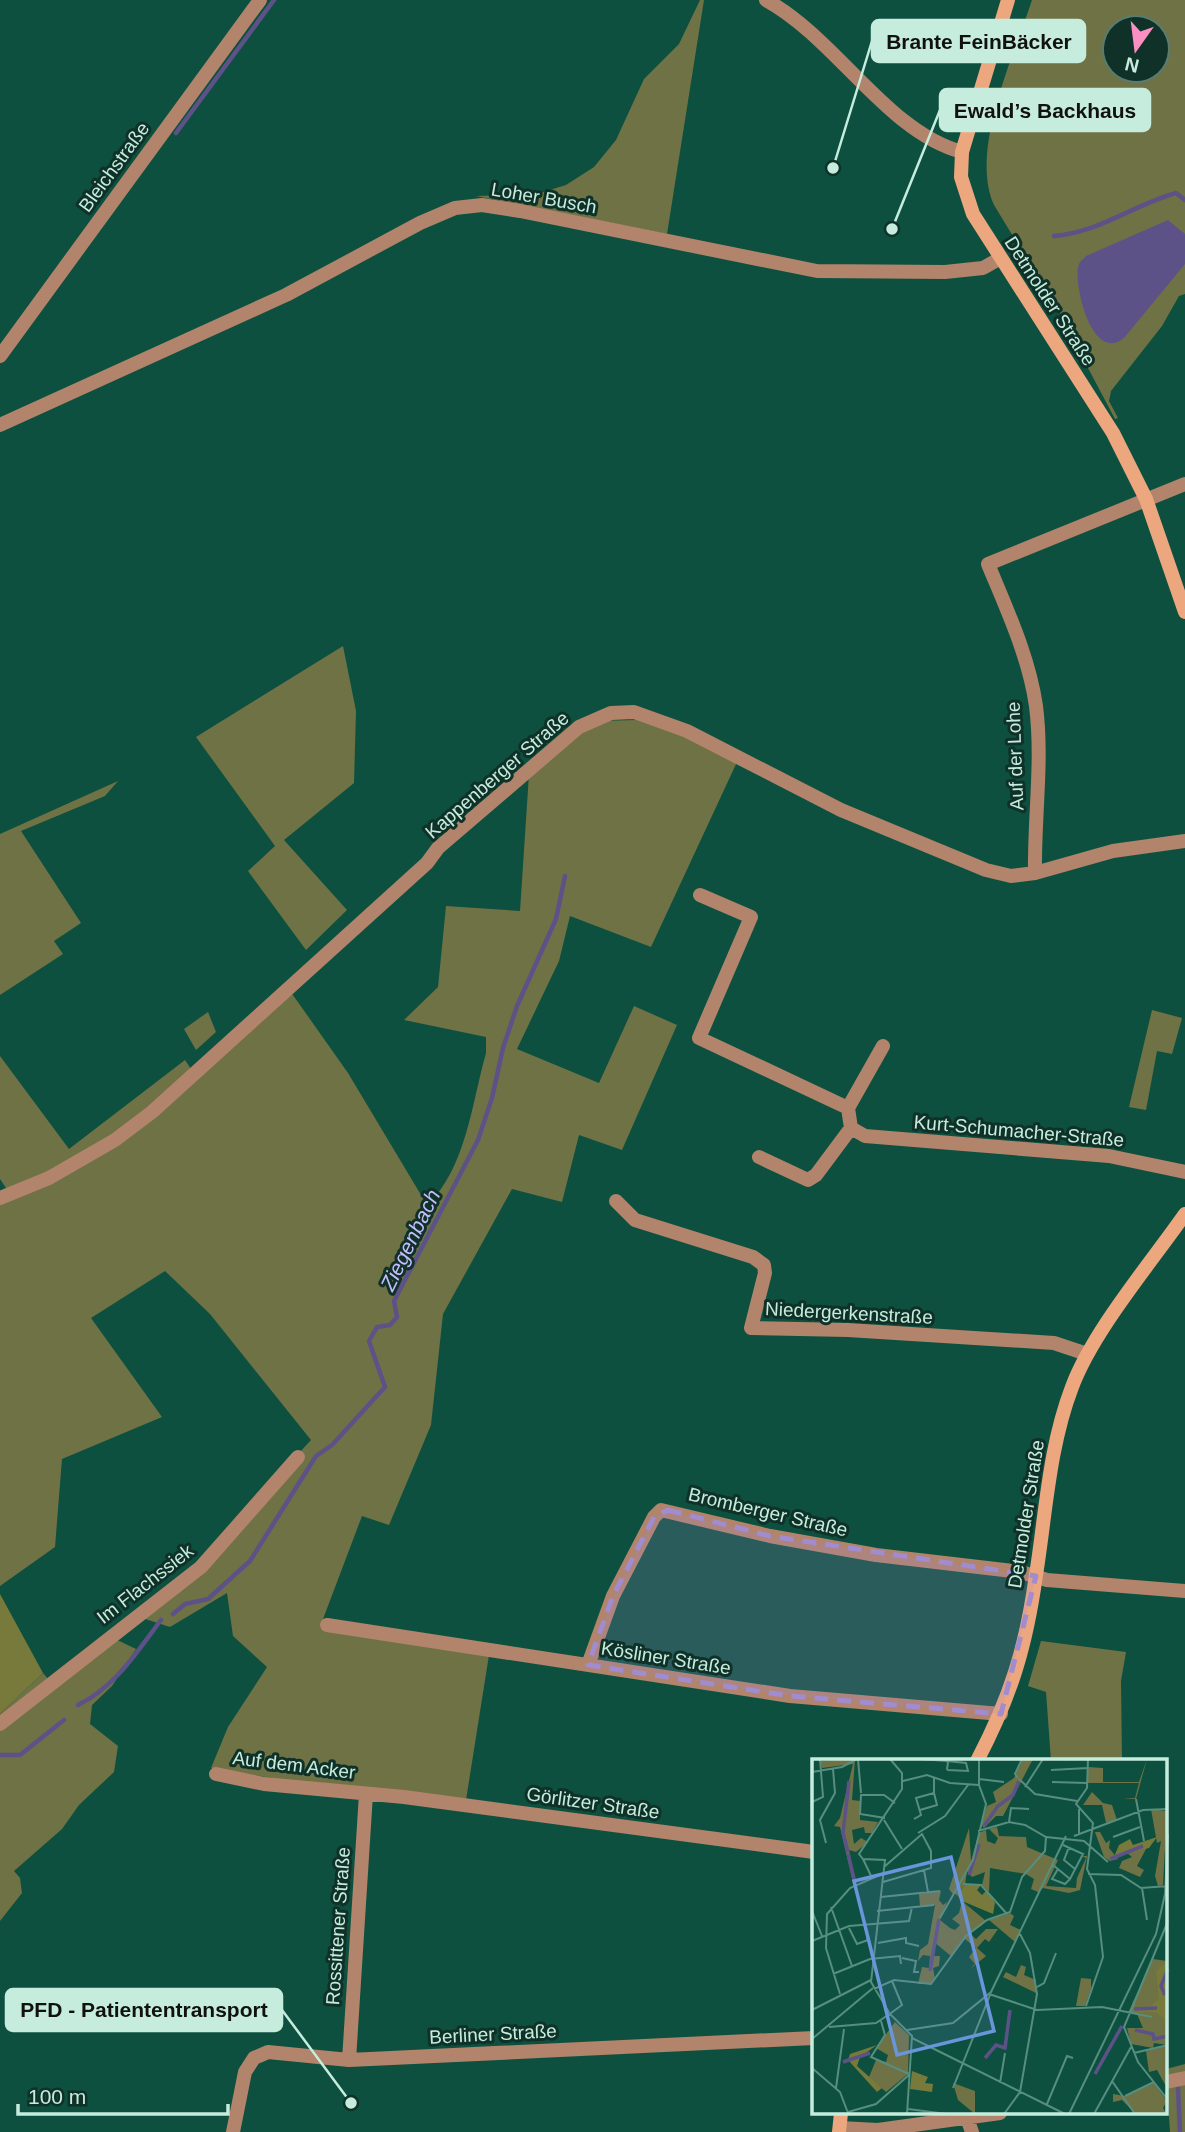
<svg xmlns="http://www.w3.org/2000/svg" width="1185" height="2132" font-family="Helvetica,sans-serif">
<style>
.green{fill:#6f7245;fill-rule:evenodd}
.forest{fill:#777a3a}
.water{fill:#5c5288}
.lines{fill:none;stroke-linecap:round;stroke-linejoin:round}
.stream{stroke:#5c5288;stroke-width:4.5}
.minor{stroke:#b1846b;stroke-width:14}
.tertiary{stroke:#b1846b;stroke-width:14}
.secondary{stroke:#eda77e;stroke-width:14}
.marked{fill:#a08cce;fill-opacity:0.2;stroke:#a08cce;stroke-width:5;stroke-dasharray:14 9;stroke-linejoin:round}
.labels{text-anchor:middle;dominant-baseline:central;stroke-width:6;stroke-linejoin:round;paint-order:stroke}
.street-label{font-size:19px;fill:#c6ecde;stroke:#0f3128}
.water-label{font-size:21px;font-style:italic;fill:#c6bcfe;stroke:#0f3128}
.inset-river{fill:none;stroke:#5c5288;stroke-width:3.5}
.inset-road{fill:none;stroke:#578e7f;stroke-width:2}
.view{fill:#6995db;fill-opacity:0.15;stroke:#6995db;stroke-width:3.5}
.inset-edge{fill:none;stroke:#c6ecde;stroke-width:3.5}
.leader{fill:none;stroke:#c6ecde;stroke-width:2.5}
.callout-dot{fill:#c6ecde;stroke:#0f3128;stroke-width:2.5}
.callout{fill:#c6ecde;stroke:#c6ecde;stroke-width:2.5}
.callout-label{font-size:21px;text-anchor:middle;font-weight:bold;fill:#111}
</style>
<rect width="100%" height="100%" fill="#0d503f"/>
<path class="green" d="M700,0H704L667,234L476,196L537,194L566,185L594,167L616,140L644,79L679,44Z
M1032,0H1185V294L1179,296L1162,326L1111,391L1109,401L1118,418L1115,419L1088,368L1086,356L994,205C969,150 1014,56 1032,0ZM1115,28H1157V70H1115Z
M343,646L356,711L354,783L284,840L347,910L306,950L248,871L275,846L196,737Z
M636,720L685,737L737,762L651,947L570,916L559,961L517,1049L599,1083L634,1006L677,1025L622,1150L579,1135L562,1202L512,1189L443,1314L431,1425L389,1525L362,1516L320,1627L489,1655L466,1800L308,1784L211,1768L228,1727L267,1667L233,1636L227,1593L170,1627L136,1616L165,1599L311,1440L210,1314L165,1271L91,1318L162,1417L62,1459L55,1547L0,1586V1195L8,1191L0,1179V1056L69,1149L185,1060L191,1069L288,988L348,1073L427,1205C466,1169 472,1102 486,1053V1037L404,1020L438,987L446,906L520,911L529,774L594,721Z
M118,781L105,796L21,831L81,923L54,941L63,954L0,995V834Z
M1152,1010L1182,1018L1172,1054L1157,1051L1146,1110L1129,1107Z
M208,1012L216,1032L196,1050L184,1029Z
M111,1637L136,1649L112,1686L92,1705L90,1724L118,1746L114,1772L79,1805L62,1829L14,1871L20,1878L22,1893L0,1921V1714L43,1673L54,1686Z
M1041,1641L1126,1652L1121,1681L1122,1761H1051L1046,1692L1028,1686Z
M1185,2064V2132H1170L1166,2069Z"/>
<path class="forest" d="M0,1594L43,1673L0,1714Z"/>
<path class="water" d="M1168,220L1185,234V264L1124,338C1091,365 1072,279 1079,264C1080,261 1084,259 1086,256Z"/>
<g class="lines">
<path class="stream" d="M176,133L274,0
M1054,236C1098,233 1133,205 1176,193L1185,200
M173,1614L185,1604L208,1599L250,1561L316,1456L332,1445L385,1387L369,1341L377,1327L390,1325L397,1317L394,1301L478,1140L492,1098L503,1048L517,1006L556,919L565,876
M78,1705C114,1688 137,1652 161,1620
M0,1755H20L64,1720
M1178,2088L1180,2132"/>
<path class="minor" d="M0,356L260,0
M0,425L286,295L420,223L455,208L482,205L520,211L817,271L945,272L983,268L999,259
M1035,873C1034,818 1043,761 1036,706C1029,657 1007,610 988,564L1185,484
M700,895L751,917L699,1038L848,1108
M883,1046L848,1108L851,1128L865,1136L1109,1156L1185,1172
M759,1157L808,1180L816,1175L851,1128
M0,1198L49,1178L115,1140L152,1112L427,863L438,848L579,727L611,713L634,712L687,731L841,810L986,870L1011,876L1035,873L1113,851L1185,841
M616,1201L635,1220L753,1257L764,1265L765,1273L751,1328L848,1330L1054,1343L1087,1354
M327,1625L790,1696L1001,1714
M588,1665L613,1596L654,1517L661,1510L770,1536L876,1555L1021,1572L1047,1580L1185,1591
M0,1724L201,1567L298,1457
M216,1774L264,1784L404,1797L814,1852
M349,2060L366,1794
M1166,2082L1185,2078
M967,2118L972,2132
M840,2128L878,2130L1000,2113
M233,2132L245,2072L254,2058L268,2052L349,2060L814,2038"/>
<path class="tertiary" d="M766,0C837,39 887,132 962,152"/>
<path class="secondary" d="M1008,0L962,152L961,177L973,214L1113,433L1146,499L1185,612
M977,1761C1011,1696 1026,1647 1036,1575C1046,1512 1049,1447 1072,1387C1093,1331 1150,1264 1185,1214
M839,2132L841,2113"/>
</g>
<path class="marked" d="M668,1510L770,1536L1036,1576L1001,1714L790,1696L588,1665L613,1596L654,1517Z"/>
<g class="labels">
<g class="street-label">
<text transform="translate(114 167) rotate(-54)">Bleichstraße</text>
<text transform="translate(544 198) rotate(10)">Loher Busch</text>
<text transform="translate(1050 301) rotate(57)">Detmolder Straße</text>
<text transform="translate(1015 756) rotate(-92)">Auf der Lohe</text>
<text transform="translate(497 775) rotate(-41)">Kappenberger Straße</text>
<text transform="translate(1019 1131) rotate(5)">Kurt-Schumacher-Straße</text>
<text transform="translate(849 1313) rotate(3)">Niedergerkenstraße</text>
<text transform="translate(768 1512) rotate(13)">Bromberger Straße</text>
<text transform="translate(1026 1514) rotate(-81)">Detmolder Straße</text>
<text transform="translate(145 1584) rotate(-38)">Im Flachssiek</text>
<text transform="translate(666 1658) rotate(9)">Kösliner Straße</text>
<text transform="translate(294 1765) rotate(7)">Auf dem Acker</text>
<text transform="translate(593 1803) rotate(8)">Görlitzer Straße</text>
<text transform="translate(338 1926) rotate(-86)">Rossittener Straße</text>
<text transform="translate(493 2034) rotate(-3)">Berliner Straße</text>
</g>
<g class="water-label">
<text transform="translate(410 1240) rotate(-64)">Ziegenbach</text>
</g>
</g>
<g transform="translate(812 1759)">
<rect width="355" height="355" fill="#0d503f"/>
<path d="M43,0L40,41L48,42V61L66,63L60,74H53L52,68L40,71L42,85L49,79L56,83L44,93L37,91L42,128L28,68L22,67L28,59L41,5L10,9L8,2ZM211,0H221L191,57H184L172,69L169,65L175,47L184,43L181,33L202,19ZM335,0L324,40H311L323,39L327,24H276V8L291,9V23H327ZM280,33L291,44L300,46L305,61L294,64L290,46H271ZM339,50L355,52L351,126L346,127L343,117L349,82L345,84ZM185,68L187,77L214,78L215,88L246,101L234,127L264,129L265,119L274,99L270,97H275L268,131L257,134L231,129L226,133L219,130L222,120L214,115L178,109L177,133L170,126L173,113L160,118L155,112L153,126L145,136L140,134L137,130L157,69L159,102L167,74L174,71L175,82L183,85L186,79L177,70ZM283,73H288L294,84L298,81L297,89L306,100L298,102L292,98ZM335,88L325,107L332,111L328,118L307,109L310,102L320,98L315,94ZM129,132L127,141L131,146L135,143L128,161L138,169L143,171L148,166L140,160L147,154L150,142L174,162L158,175L164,180L174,170H186L177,183L173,180L165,189L190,211L174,197L157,211L163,205L157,198L164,189L153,180L139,197L122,183L121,197H128L127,207L121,209L123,220L119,225H106L110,208L117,209L118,197L111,196L106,202L108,191L116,185L123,146L108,147L107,135ZM198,154L202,157L198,166L209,171L203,183L177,161ZM341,200L355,202V286L342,284L341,289L319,285L315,269H331L325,255L316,254ZM209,206L214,208L212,216L224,221V234L191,218L194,213L204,218ZM269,219L279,220V230L273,247H264ZM83,263L97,276L96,315L74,333L57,318L64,301L74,303L76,296L64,289ZM355,286L356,329H355L345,311L337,313L334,292ZM141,324L163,332V355L146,341ZM342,324L355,342L351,349L355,355H324L310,341L301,343V335L313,337Z" fill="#6f7245"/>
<path d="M345,78L337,89L302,98L307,86L318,80L321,86ZM153,126H169L165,131L170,136L175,131L183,144L181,155L150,142L145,136ZM355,202V262L343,253L320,254L321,241L325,250H334L347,240L344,212ZM65,286L48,298L45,307L70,329L65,333L36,301L38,295ZM100,312L116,318L113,324L121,325L120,333L98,330Z" fill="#777a3a"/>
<path class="inset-river" d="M172,67L186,47L201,36L207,22M36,93L31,74L37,22M36,94L43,124M298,100L331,87M157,116L167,85M118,212L127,160M353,236L349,227L356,210M322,250L345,249M323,271L341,275L342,280L356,277M173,299L184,286L193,289L198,251M31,303L58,294M283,315L310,267"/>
<path class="inset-road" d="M46,0L49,34M78,0L90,14V30L47,95L51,100L73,101L59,223L78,255L100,277L95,355M108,0L135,2L154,4L156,12L136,11L135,10L136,4L135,2L136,0M239,11L276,9M0,13L30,8L45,0M206,19L203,15L210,0M167,20L192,23M207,20L223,35L265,42M91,22L115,16L138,24L167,26M240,23L275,24M213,28L231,0M324,40L332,82M0,43L11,38L8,0M267,50V75M108,51L125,46L122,34M73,59L48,55L49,36H72L83,44M102,60L109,56L104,39L122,34V19M72,61L90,90M197,63L199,49L217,50M166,72L197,63L213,66L234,78L272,82L296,103M106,74L133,57L156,26M262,77L331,51L356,50M301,78L328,68M14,84L8,61L23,34L21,10M257,88L252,101L263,110M51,100L60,119M241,106L258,120L271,95L251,86M246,110L240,120L253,125L258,120M112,111L116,133M276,115L309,116L329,129L356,127M71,123L119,109V92L110,75L72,108M151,125L169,126L195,155M330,129L335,161M69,138L128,132M19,148L40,207M0,152L10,177M65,152L122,146M128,159L161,101L174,45L167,26V0M356,162L312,268L326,303L356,341M37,169L45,185L56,181L53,166M0,182L37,167L97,162L100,148M66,184L94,179V184L107,187M90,199L104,202L102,213H107M21,215L58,200L88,197L89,205M225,228L232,224L244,194M62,230L82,221L119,225L154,177L175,161L198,153L210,118L233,92L234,78M28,235L14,189L15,155L38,129L70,115M177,235L225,251L290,248L340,258M274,247L291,198L283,126L275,110L281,64L264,45L275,29L276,0M0,251L59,221M69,262L73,276L59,298L97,315M17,268L64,264L79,254L90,246L80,222M95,271L141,264L179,233L254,77M100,279L253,355M0,280L61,229M322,294L356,286M0,309L28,333L36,354M300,322L323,355M188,324L193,294M24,329L32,270M141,329L178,236M313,337L342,323M235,345L255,297L261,299M96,350L135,355M36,353L64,345L98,315M192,355L208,333L225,235L218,194L208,175M257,355L344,175L353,135L356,75M282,355L319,288"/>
<path class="view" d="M139,98L182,272L85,296L42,122Z"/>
<rect width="355" height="355" class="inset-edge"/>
</g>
<path class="leader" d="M833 168L872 41M892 229L940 110M351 2103L282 2010"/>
<g class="callout-dot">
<circle cx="833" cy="168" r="7"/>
<circle cx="892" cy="229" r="7"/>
<circle cx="351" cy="2103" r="7"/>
</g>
<g class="callout">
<rect x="872" y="20" width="213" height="42" rx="7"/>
<rect x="940" y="89" width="210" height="42" rx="7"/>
<rect x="6" y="1989" width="276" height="42" rx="7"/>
</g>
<g class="callout-label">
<text x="979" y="49">Brante FeinBäcker</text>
<text x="1045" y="118">Ewald’s Backhaus</text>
<text x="144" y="2017">PFD - Patiententransport</text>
</g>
<g transform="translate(1136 49) rotate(194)"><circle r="33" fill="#0f3128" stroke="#587c71" stroke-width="2"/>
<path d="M0-5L12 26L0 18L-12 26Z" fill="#fc8fc2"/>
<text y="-10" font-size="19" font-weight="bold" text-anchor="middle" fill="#c6ecde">N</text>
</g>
<path d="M18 2104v10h210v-10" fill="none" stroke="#c6ecde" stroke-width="3.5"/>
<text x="28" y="2104" font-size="21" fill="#c6ecde" stroke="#0f3128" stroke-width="5" paint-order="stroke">100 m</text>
</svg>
